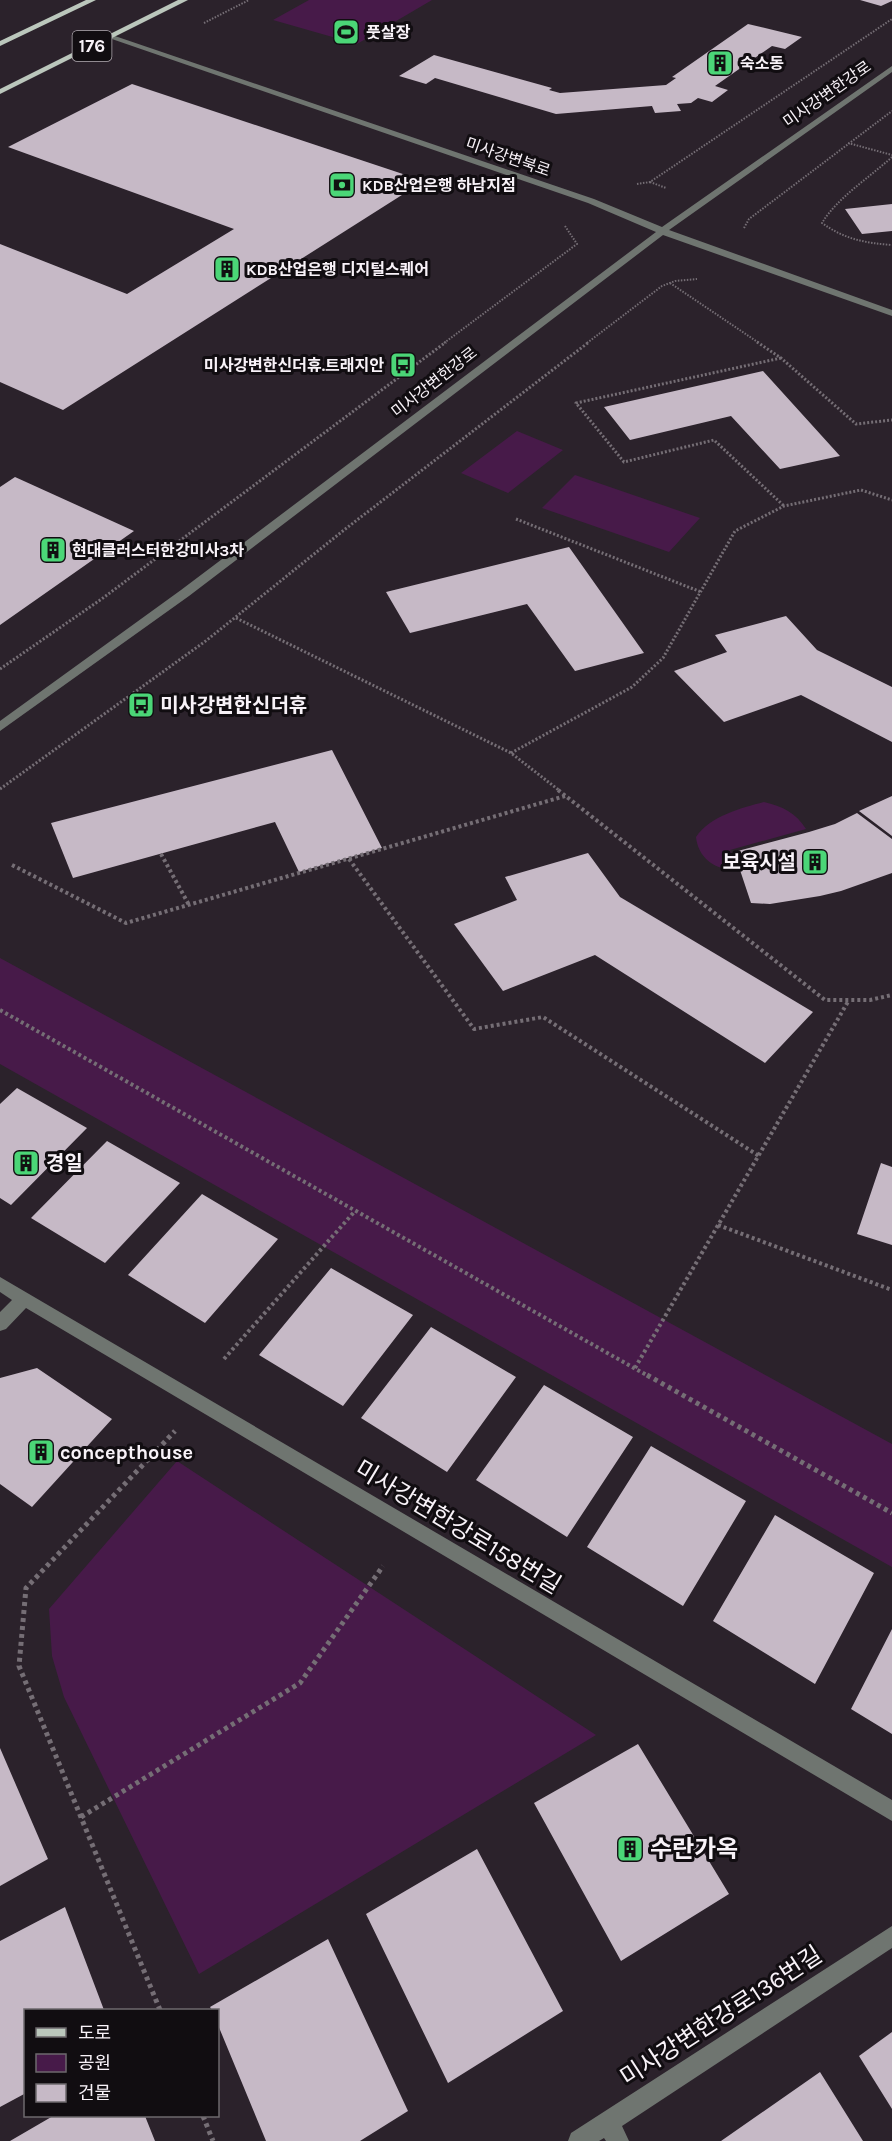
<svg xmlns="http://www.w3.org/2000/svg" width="892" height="2141" font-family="Karla,'Noto Sans KR',sans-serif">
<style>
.green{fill:#471a49}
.building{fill:#c6b9c6}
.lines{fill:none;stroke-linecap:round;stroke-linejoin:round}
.path-far3{stroke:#756e75;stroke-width:2;stroke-dasharray:1.5 1.5;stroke-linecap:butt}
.path-far2{stroke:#756e75;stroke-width:3;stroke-dasharray:2 2;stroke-linecap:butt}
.path-far1{stroke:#756e75;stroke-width:4;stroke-dasharray:3 3;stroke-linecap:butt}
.path{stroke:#756e75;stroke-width:5;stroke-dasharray:4 4;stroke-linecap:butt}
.minor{fill:#6f7570;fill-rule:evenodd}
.major{fill:#bbc7bc;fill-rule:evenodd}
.labels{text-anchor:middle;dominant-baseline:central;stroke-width:6;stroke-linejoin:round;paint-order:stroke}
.far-poi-label{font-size:16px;font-weight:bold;fill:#f8f2f8;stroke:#110d11;text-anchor:start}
.far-street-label{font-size:16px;fill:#f8f2f8;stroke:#110d11}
.shield{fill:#110d11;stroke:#b3adb3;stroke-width:1.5}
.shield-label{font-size:18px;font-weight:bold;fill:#f8f2f8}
.poi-label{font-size:20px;font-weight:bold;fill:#f8f2f8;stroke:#110d11;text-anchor:start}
.near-street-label{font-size:24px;fill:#f8f2f8;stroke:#110d11}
.near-poi-label{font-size:24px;font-weight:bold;fill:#f8f2f8;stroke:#110d11;text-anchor:start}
</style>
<rect width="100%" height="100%" fill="#2b222b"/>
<path class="green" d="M309,0H432L357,44L273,20Z
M517,431L563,450L508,493L461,473Z
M575,475L700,518L669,552L542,508Z
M764,802C782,806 796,813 806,829L730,850L736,869C716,871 698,858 696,837C710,816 741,808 764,802Z
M0,958L892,1444V1567L0,1064Z
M177,1461L596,1735L199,1974L64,1697L52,1656L49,1609Z"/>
<path class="building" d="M860,0H892V1L881,6Z
M748,24L802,37L785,49L772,46L715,86L728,90L712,102L698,98L691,103L677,104L681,111L655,113L652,106L556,114L435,78L426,84L399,76L434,55L552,88L549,90L560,93L666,85L676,78L672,77Z
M132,84L424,181L63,410L0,382V244L127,294L234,229L8,147Z
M892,204V231L862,234L845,209Z
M763,371L840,456L780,469L731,416L630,440L604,407Z
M15,477L134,531L0,625V487Z
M569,547L644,653L575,671L527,604L410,633L386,592Z
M786,616L817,650L892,687V742L801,695L724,722L674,671L727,652L715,635Z
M332,750L382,848L299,872L275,822L73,878L51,823Z
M892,796V836L859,811Z
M857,813L892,839V873L841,891L820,896L770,904L751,903L734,852L809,832L835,824Z
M588,853L620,897L813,1012L765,1063L595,955L503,991L454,924L517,900L505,877Z
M17,1088L87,1128L11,1205L0,1198V1104Z
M107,1141L180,1183L105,1263L31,1218Z
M881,1163L892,1167V1245L857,1234Z
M202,1194L278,1239L205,1323L128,1275Z
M331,1268L413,1315L343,1406L259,1355Z
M431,1327L516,1377L447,1472L361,1418Z
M37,1368L112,1419L32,1507L0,1484V1378Z
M544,1385L633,1437L567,1537L476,1480Z
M651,1446L746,1501L683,1606L587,1547Z
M775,1515L874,1573L815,1684L713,1621Z
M892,1629V1734L851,1709Z
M638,1744L729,1894L621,1961L534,1803Z
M0,1748L48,1859L0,1886Z
M477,1849L563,2011L448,2083L366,1914Z
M65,1907L104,2010H26V2093L0,2107V1941Z
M328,1939L408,2111L360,2141H266L218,2025V2010H212L210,2007Z
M892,2032V2109L859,2056Z
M820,2072L863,2141H721Z
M53,2116H145L155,2141H10Z"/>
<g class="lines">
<path class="path-far3" d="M204,23L249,0
M848,143L892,155
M892,157C870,177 837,198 822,223C844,239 865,243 892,245
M650,182L666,188
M637,184L650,182L892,19
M744,228L749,219L892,111
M670,283L759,343
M444,343L577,244L565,226
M587,343L662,286L675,281L697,279"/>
<path class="path-far2" d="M757,342L781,358L856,424L892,420
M781,358L576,403L624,462L714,440L784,506
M516,519L701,592
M236,618L511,753L560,791
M0,669L103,598L446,342
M511,753L632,687L663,658L735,531L784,506L861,490L892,500
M0,789L207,640L344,530L589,342"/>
<path class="path-far1" d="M558,790L825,1000H870L892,995
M161,854L189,905
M349,859L474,1029L543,1017L759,1156
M12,865L126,923L565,796
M0,1010L650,1377
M718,1225L892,1290
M224,1359L355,1211
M635,1368L849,1000"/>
<path class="path" d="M647,1375L892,1513
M81,1817L300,1683L383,1566
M160,2010L19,1666L26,1588L175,1431
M203,2116L213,2141"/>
<path class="minor" d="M109,34L594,199L662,227L892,66V72L669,230L892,310V316L663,235L189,596L0,731V721L181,590L656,232L588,203L109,38Z
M0,1277L892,1800V1821L26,1308L6,1329L0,1331V1312L12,1300L0,1292Z
M892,1926V1948L622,2126L629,2141H606L604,2138L599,2141H568L571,2133Z"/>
<path class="major" d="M86,0H96L0,46V41Z
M178,0H188L0,94V89Z"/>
</g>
<defs>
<symbol id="stadium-square" viewBox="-11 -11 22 22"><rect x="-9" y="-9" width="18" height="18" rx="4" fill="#4bd677" stroke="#110d11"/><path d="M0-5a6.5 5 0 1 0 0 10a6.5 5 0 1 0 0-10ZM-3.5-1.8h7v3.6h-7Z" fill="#111"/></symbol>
<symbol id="building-square" viewBox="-11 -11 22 22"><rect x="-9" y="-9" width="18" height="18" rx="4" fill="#4bd677" stroke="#110d11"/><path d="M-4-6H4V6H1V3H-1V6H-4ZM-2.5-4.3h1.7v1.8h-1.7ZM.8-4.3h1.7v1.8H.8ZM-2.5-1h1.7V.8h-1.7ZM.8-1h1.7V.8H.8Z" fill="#111"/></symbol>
<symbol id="bank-square" viewBox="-11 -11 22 22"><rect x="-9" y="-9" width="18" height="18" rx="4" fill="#4bd677" stroke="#110d11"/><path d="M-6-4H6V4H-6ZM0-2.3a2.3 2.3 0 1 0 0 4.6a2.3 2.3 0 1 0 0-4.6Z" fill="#111"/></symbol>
<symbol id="bus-square" viewBox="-11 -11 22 22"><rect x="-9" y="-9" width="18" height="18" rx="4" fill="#4bd677" stroke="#110d11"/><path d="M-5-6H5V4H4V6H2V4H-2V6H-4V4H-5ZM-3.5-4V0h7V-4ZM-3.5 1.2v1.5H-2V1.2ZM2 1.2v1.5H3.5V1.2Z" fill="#111"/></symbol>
</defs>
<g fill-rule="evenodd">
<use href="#stadium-square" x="331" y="17" width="30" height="30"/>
<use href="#building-square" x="705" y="48" width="30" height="30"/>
<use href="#bank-square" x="327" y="170" width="30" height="30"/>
<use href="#building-square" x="212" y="254" width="30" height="30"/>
<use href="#bus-square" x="388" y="350" width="30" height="30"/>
<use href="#building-square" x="38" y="535" width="30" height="30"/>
<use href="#bus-square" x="126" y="690" width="30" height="30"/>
<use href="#building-square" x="800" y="847" width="30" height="30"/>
<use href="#building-square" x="11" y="1148" width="30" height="30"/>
<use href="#building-square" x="26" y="1437" width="30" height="30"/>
<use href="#building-square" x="615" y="1834" width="30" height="30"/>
</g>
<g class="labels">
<g class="far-poi-label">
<text x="366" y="32">풋살장</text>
<text x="740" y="63">숙소동</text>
<text x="362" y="185">KDB산업은행 하남지점</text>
<text x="246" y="269">KDB산업은행 디지털스퀘어</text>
<text x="384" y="365" text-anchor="end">미사강변한신더휴.트래지안</text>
<text x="72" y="550">현대클러스터한강미사3차</text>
</g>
<g class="far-street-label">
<text transform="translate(827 94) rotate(-35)">미사강변한강로</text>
<text transform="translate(508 157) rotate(19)">미사강변북로</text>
<text transform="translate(434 382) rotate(-38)">미사강변한강로</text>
</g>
<rect class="shield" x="72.5" y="31" width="39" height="30" rx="4.5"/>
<g class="shield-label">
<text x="92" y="46">176</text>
</g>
<g class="poi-label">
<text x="160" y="705">미사강변한신더휴</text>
<text x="796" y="862" text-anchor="end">보육시설</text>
<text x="46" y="1163">경일</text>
<text x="60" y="1452">concepthouse</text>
</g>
<g class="near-street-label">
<text transform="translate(458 1527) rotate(31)">미사강변한강로158번길</text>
<text transform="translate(721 2016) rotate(-33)">미사강변한강로136번길</text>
</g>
<g class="near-poi-label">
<text x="650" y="1849">수란가옥</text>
</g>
</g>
<rect x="24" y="2009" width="195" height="108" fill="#110d11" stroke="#6d696d" stroke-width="1.5"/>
<rect x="36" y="2028" width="30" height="9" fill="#bbc7bc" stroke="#6d696d" stroke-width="1.5"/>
<text x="78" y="2039" font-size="18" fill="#f8f2f8">도로</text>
<rect x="36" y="2054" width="30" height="18" fill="#471a49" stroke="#6d696d" stroke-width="1.5"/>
<text x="78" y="2069" font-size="18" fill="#f8f2f8">공원</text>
<rect x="36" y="2084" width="30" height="18" fill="#c6b9c6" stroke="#6d696d" stroke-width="1.5"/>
<text x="78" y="2099" font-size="18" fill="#f8f2f8">건물</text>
</svg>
